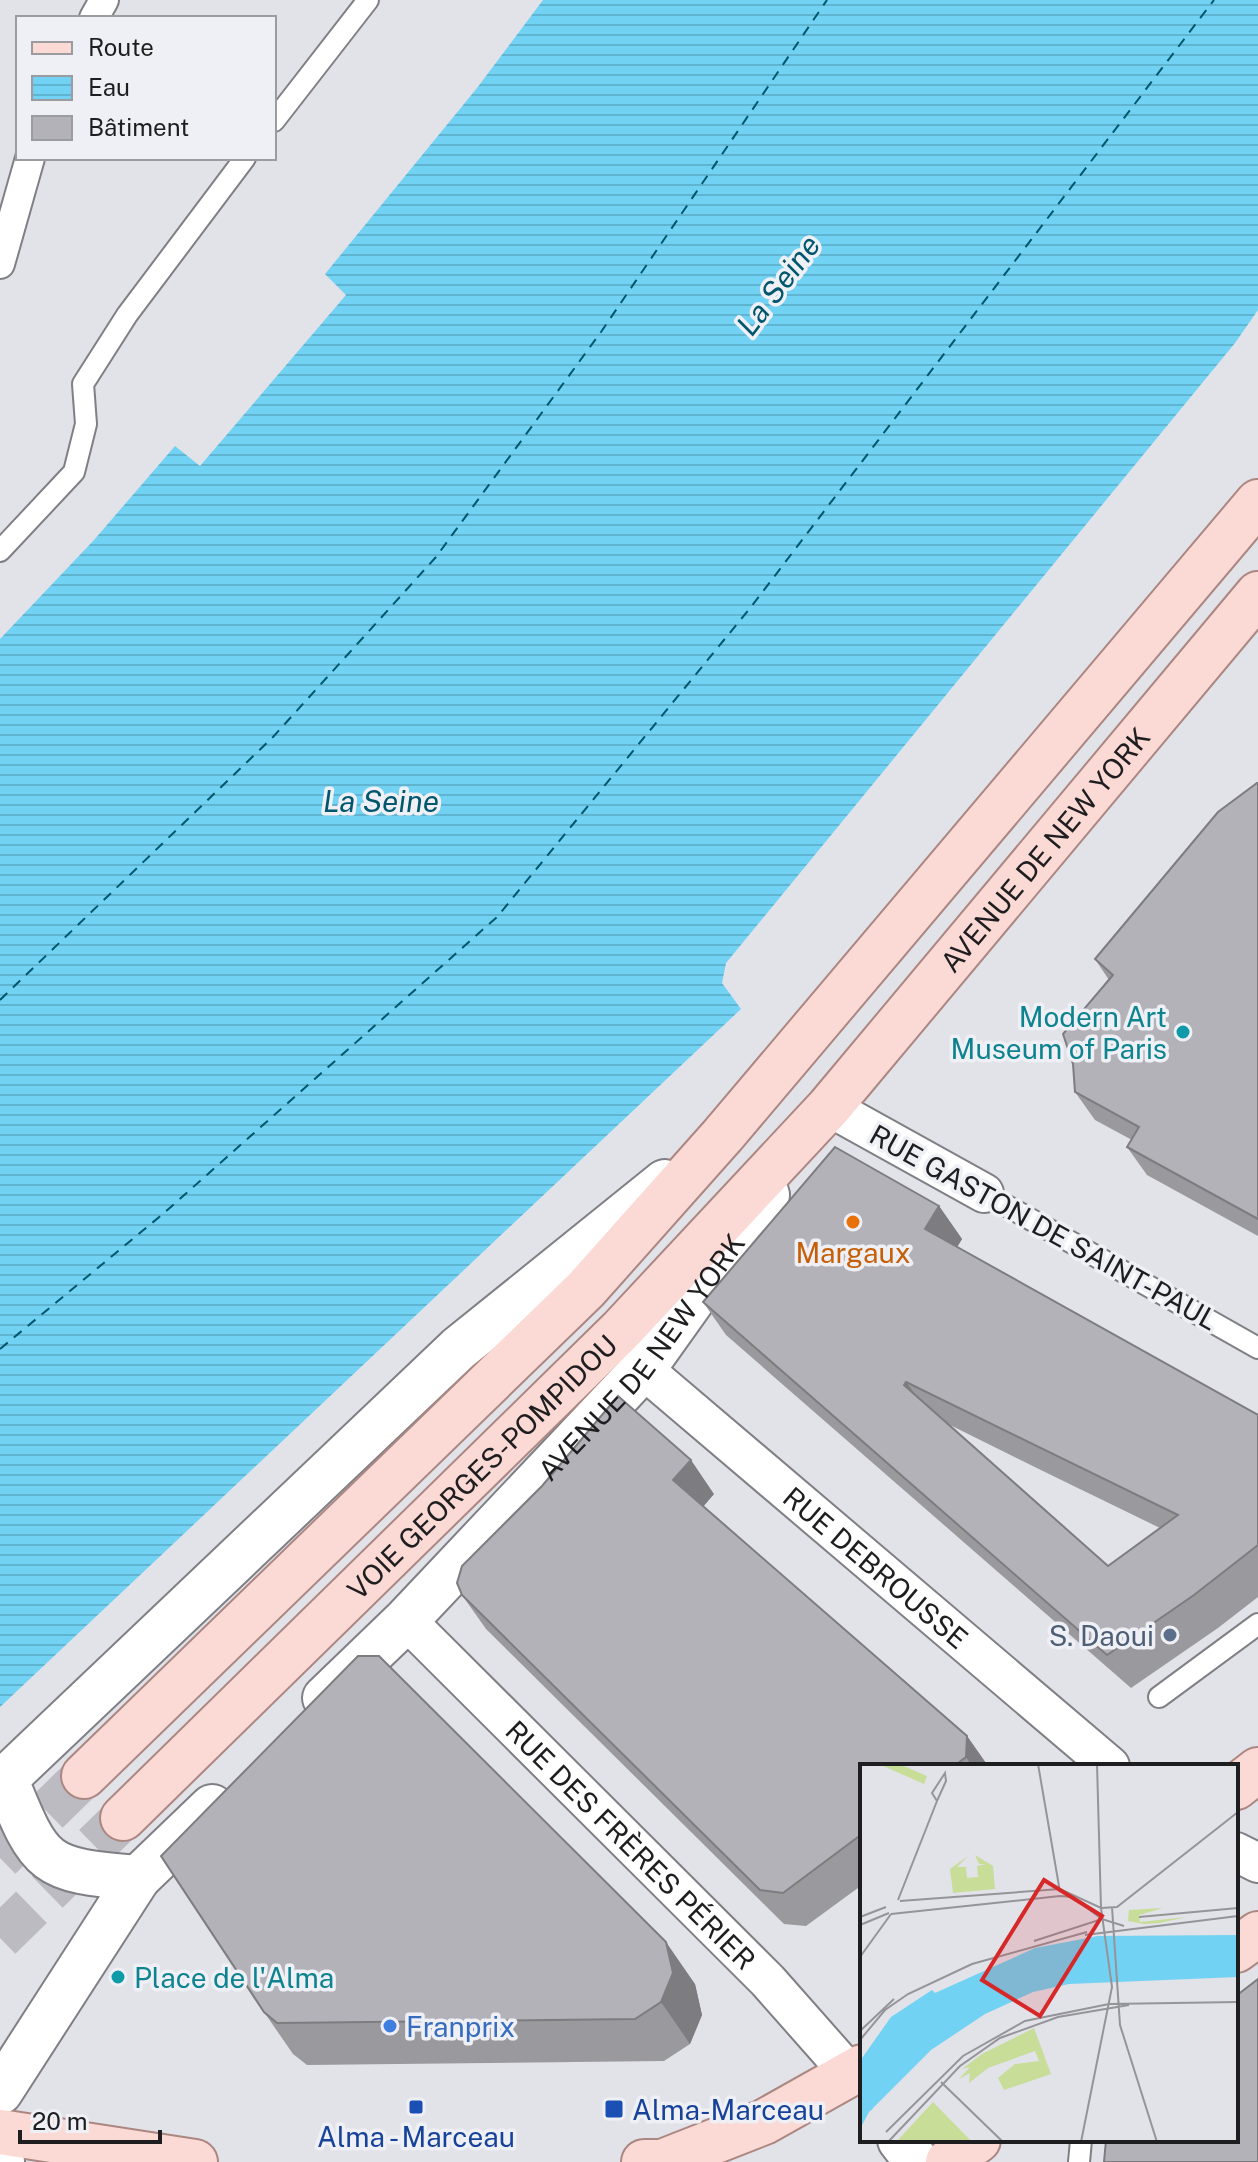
<svg xmlns="http://www.w3.org/2000/svg" width="1258" height="2162" font-family="'Public Sans',sans-serif">
<style>
.water{fill:url(#water-rules)}
.lines{fill:none;stroke-linecap:round;stroke-linejoin:round}
.ferry{stroke:#00576d;stroke-width:2;stroke-dasharray:10 8;stroke-linecap:butt}
.primary-tunnel{stroke:#bbbbc1;stroke-width:44;stroke-dasharray:44 22;stroke-linecap:butt}
.service-casing{stroke:#7f7f85;stroke-width:24}
.pedestrian-casing{stroke:#7f7f85;stroke-width:32}
.minor-casing{stroke:#7f7f85;stroke-width:42}
.tertiary-casing{stroke:#7f7f85;stroke-width:48}
.secondary-casing{stroke:#7f7f85;stroke-width:48}
.primary-casing{stroke:#ac8782;stroke-width:48}
.service{stroke:#fff;stroke-width:20}
.pedestrian{stroke:#fff;stroke-width:28}
.minor{stroke:#fff;stroke-width:38}
.tertiary{stroke:#fff;stroke-width:44}
.secondary{stroke:#fff;stroke-width:44}
.primary{stroke:#fbd9d4;stroke-width:44}
.wall{fill:#99999e;fill-rule:evenodd}
.shaded-wall{fill:#7d7d81}
.building{fill:#b2b2b8;stroke:#7d7d81;stroke-width:2;fill-rule:evenodd}
.culture-dot{fill:#0f9aa8;stroke:#eff0f6;stroke-width:3}
.food-dot{fill:#e8710a;stroke:#eff0f6;stroke-width:3}
.service-dot{fill:#5c6f8a;stroke:#eff0f6;stroke-width:3}
.shop-dot{fill:#3f7fe0;stroke:#eff0f6;stroke-width:3}
.transit-dot{fill:#1a4fb4;stroke:#eff0f6;stroke-width:3}
.labels{text-anchor:middle;dominant-baseline:central;stroke-width:7;stroke-linejoin:round;paint-order:stroke}
.street-label{font-size:28px;fill:#1e1e20;stroke:#eff0f6}
.culture-label{font-size:28px;fill:#0d838f;stroke:#eff0f6;text-anchor:end}
.food-label{font-size:28px;fill:#c56008;stroke:#eff0f6}
.service-label{font-size:28px;fill:#4e5e75;stroke:#eff0f6;text-anchor:end}
.shop-label{font-size:28px;fill:#366cbe;stroke:#eff0f6;text-anchor:start}
.transit-label{font-size:28px;fill:#164399;stroke:#eff0f6;text-anchor:start}
.water-label{font-size:30px;font-style:italic;fill:#00576d;stroke:#eff0f6}
.inset-river{fill:none;stroke:#71d2f3;stroke-width:4}
.inset-road{fill:none;stroke:#949499;stroke-width:2}
.view{fill:#d62828;fill-opacity:0.15;stroke:#d62828;stroke-width:4}
.inset-edge{fill:none;stroke:#1e1e20;stroke-width:4}
</style>
<defs>
<pattern id="water-rules" width="6" height="5" patternUnits="userSpaceOnUse" patternTransform="scale(2)"><rect width="6" height="5" fill="#71d2f3"/><path d="M0 2.5h6" fill="none" stroke="#61b4d0"/></pattern>
</defs>
<rect width="100%" height="100%" fill="#e2e2e9"/>
<path class="water" d="M543,0H1258V310L1235,343L726,963L722,983L741,1009L0,1707V639L94,540L175,446L200,466L346,295L325,274L477,88Z"/>
<g class="lines">
<path class="ferry" d="M0,1000L273,737L436,557L601,332L827,0
M0,1349L164,1213L497,917L751,607L1214,0"/>
<path class="primary-tunnel" d="M0,1858L84,1776
M0,1938L123,1818"/>
<defs>
<path id="service" d="M274,121L368,0
M0,551L74,472L86,424L83,384L127,315L245,158
M984,1193L1258,1348
M1159,1697L1258,1624
M1079,2162L1081,2140"/>
<path id="pedestrian" d="M94,18L104,0
M0,264L30,158"/>
<g id="minor">
<path d="M829,1107L984,1193"/>
<path id="s1" d="M643,1369L1110,1766"/>
<path id="s2" d="M406,1620L768,1981L851,2075"/>
<path d="M1236,1852L1258,1863"/>
</g>
<g id="tertiary">
<path id="s3" d="M325,1698L406,1620L643,1369L767,1195"/>
<path d="M5,1778C41,1867 43,1870 138,1878"/>
<path d="M0,1784L459,1348L665,1182"/>
<path d="M0,2092L138,1878L212,1807"/>
</g>
<path id="secondary" d="M900,2140L917,2162
M0,2159L2,2162"/>
<g id="primary">
<path d="M84,1776L586,1289L723,1135L1258,502"/>
<path d="M1236,1787L1258,1770"/>
<path id="s4" d="M123,1818L620,1331L829,1107L1258,594"/>
<path d="M1236,1950L1258,1934"/>
<path d="M0,2132L195,2162"/>
<path d="M644,2162H662L764,2122L862,2067"/>
<path d="M948,2162L978,2140"/>
</g>
</defs>
<use href="#service" class="service-casing"/>
<use href="#pedestrian" class="pedestrian-casing"/>
<use href="#minor" class="minor-casing"/>
<use href="#tertiary" class="tertiary-casing"/>
<use href="#secondary" class="secondary-casing"/>
<use href="#primary" class="primary-casing"/>
<use href="#service" class="service"/>
<use href="#pedestrian" class="pedestrian"/>
<use href="#minor" class="minor"/>
<use href="#tertiary" class="tertiary"/>
<use href="#secondary" class="secondary"/>
<use href="#primary" class="primary"/>
</g>
<path class="wall" d="M1258,783V1236L1147,1175L1127,1147L1132,1140L1095,1120L1075,1092L1109,980L1095,959Z
M939,1206L962,1239L957,1247L1258,1415V1597L1218,1628L1131,1688L726,1335L703,1302ZM948,1424L1047,1473L1160,1528L1108,1566Z
M714,1494L703,1506L967,1736L988,1766H862V1885L806,1926L784,1924L486,1629L462,1595Z
M695,1984L702,2015L690,2044L664,2061L307,2065L293,2054L264,2012Z"/>
<path class="shaded-wall" d="M939,1206L962,1239L948,1262L925,1229Z
M906,1382L930,1415L904,1385Z
M691,1460L714,1494L697,1514L673,1480Z
M967,1736L988,1766H972L966,1757Z
M666,1942L695,1984L702,2015L690,2044L661,2002Z"/>
<path class="building" d="M1257,783H1258V1219L1127,1147L1139,1127L1075,1092L1073,1064L1063,1034L1113,975L1095,959L1218,812Z
M835,1147L939,1206L925,1229L1258,1415V1545L1194,1595L1107,1655L703,1302ZM906,1382L1178,1515L1108,1566L904,1385Z
M618,1396L691,1460L673,1480L967,1736L966,1757L954,1766H862V1834L783,1893L760,1890L462,1595L457,1583L462,1566L542,1486Z
M358,1656H379L666,1942L673,1973L661,2002L635,2019L277,2023L264,2012L161,1856Z
M1258,1979V2162H1104L1106,2140H1236V1996Z"/>
<g class="culture-dot">
<circle cx="1183" cy="1032" r="8"/>
<circle cx="118" cy="1977" r="8"/>
</g>
<circle class="food-dot" cx="853" cy="1222" r="8"/>
<circle class="service-dot" cx="1170" cy="1635" r="8"/>
<circle class="shop-dot" cx="390" cy="2026" r="8"/>
<g class="transit-dot">
<rect x="408" y="2099" width="16" height="16" rx="4"/>
<rect x="604" y="2099" width="20" height="20" rx="4"/>
</g>
<g class="labels">
<g class="street-label">
<text stroke="none"><textPath href="#s4" startOffset="1338">AVENUE DE NEW YORK</textPath></text>
<text transform="translate(1044 1227) rotate(29)">RUE GASTON DE SAINT-PAUL</text>
<text stroke="none"><textPath href="#s3" startOffset="466">AVENUE DE NEW YORK</textPath></text>
<text stroke="none"><textPath href="#s4" startOffset="502">VOIE GEORGES-POMPIDOU</textPath></text>
<text stroke="none"><textPath href="#s1" startOffset="306">RUE DEBROUSSE</textPath></text>
<text stroke="none"><textPath href="#s2" startOffset="318">RUE DES FRÈRES PÉRIER</textPath></text>
</g>
<g class="culture-label">
<text x="1167" y="1016">Modern Art<tspan x="1167" dy="32">Museum of Paris</tspan></text>
<text x="134" y="1977" text-anchor="start">Place de l'Alma</text>
</g>
<g class="food-label">
<text x="853" y="1252">Margaux</text>
</g>
<g class="service-label">
<text x="1154" y="1635">S. Daoui</text>
</g>
<g class="shop-label">
<text x="406" y="2026">Franprix</text>
</g>
<g class="transit-label">
<text x="632" y="2109">Alma-Marceau</text>
<text x="416" y="2136" text-anchor="middle">Alma - Marceau</text>
</g>
<g class="water-label">
<text transform="translate(778 285) rotate(-53)">La Seine</text>
<text x="381" y="801">La Seine</text>
</g>
</g>
<g transform="translate(860 1764)">
<rect width="378" height="378" fill="#e2e2e9"/>
<path d="M303,144L279,151L280,158L327,153L299,159L284,160L268,157L269,146Z" fill="#c8dd98"/>
<path d="M39,0L67,12L64,20L21,1ZM115,91L133,102L135,125L93,129L90,105L108,92L97,103H106L107,114L118,113L117,102L126,100H119ZM73,338L112,378H36Z" fill="#c8dd98"/>
<path d="M174,264L191,310L144,326L138,314L155,300L179,297L175,287L128,304L109,319L110,309L99,315L110,303L102,305L122,290Z" fill="#c8dd98"/>
<path d="M378,171V213L209,220L173,228L125,250L71,286L9,348L0,365V297L31,253L72,226L75,229L175,184L238,172Z" fill="#71d2f3"/>
<path class="inset-river" d="M256,201L378,198M0,308L62,248L107,224L183,195L237,187L378,184M11,346L4,334L15,320L51,282L103,245L176,214L246,202"/>
<path class="inset-road" d="M178,0L200,128M237,0L241,144M85,9L86,17L77,37L72,29ZM38,136L77,37M40,137L200,125L241,144L257,143L378,48M252,143L260,261L297,378M31,150L200,132L212,133L242,155M0,153L26,143M279,153L378,144M0,161L29,149M225,171L378,152M174,177L242,155L264,162M0,193L31,150M0,267L34,235M0,276L25,246L48,230L112,200L227,168M81,318L143,378M26,368L103,292L165,257L249,240L378,238M28,378L100,302L140,274L198,253L269,241M221,378L252,223L241,144"/>
<path class="view" d="M184,116L242,152L180,252L122,216Z"/>
<rect width="378" height="378" class="inset-edge"/>
</g>
<rect x="16" y="16" width="260" height="144" fill="#eff0f6" stroke="#9b9ca0" stroke-width="2"/>
<rect x="32" y="42" width="40" height="12" fill="#fbd9d4" stroke="#9b9ca0" stroke-width="2"/>
<text x="88" y="56" font-size="24" fill="#1e1e20">Route</text>
<rect x="32" y="76" width="40" height="24" fill="url(#water-rules)" stroke="#9b9ca0" stroke-width="2"/>
<text x="88" y="96" font-size="24" fill="#1e1e20">Eau</text>
<rect x="32" y="116" width="40" height="24" fill="#b2b2b8" stroke="#9b9ca0" stroke-width="2"/>
<text x="88" y="136" font-size="24" fill="#1e1e20">Bâtiment</text>
<path d="M20 2130v12h140v-12" fill="none" stroke="#1e1e20" stroke-width="4"/>
<text x="32" y="2130" font-size="24" fill="#1e1e20" stroke="#eff0f6" stroke-width="6" paint-order="stroke">20 m</text>
</svg>
